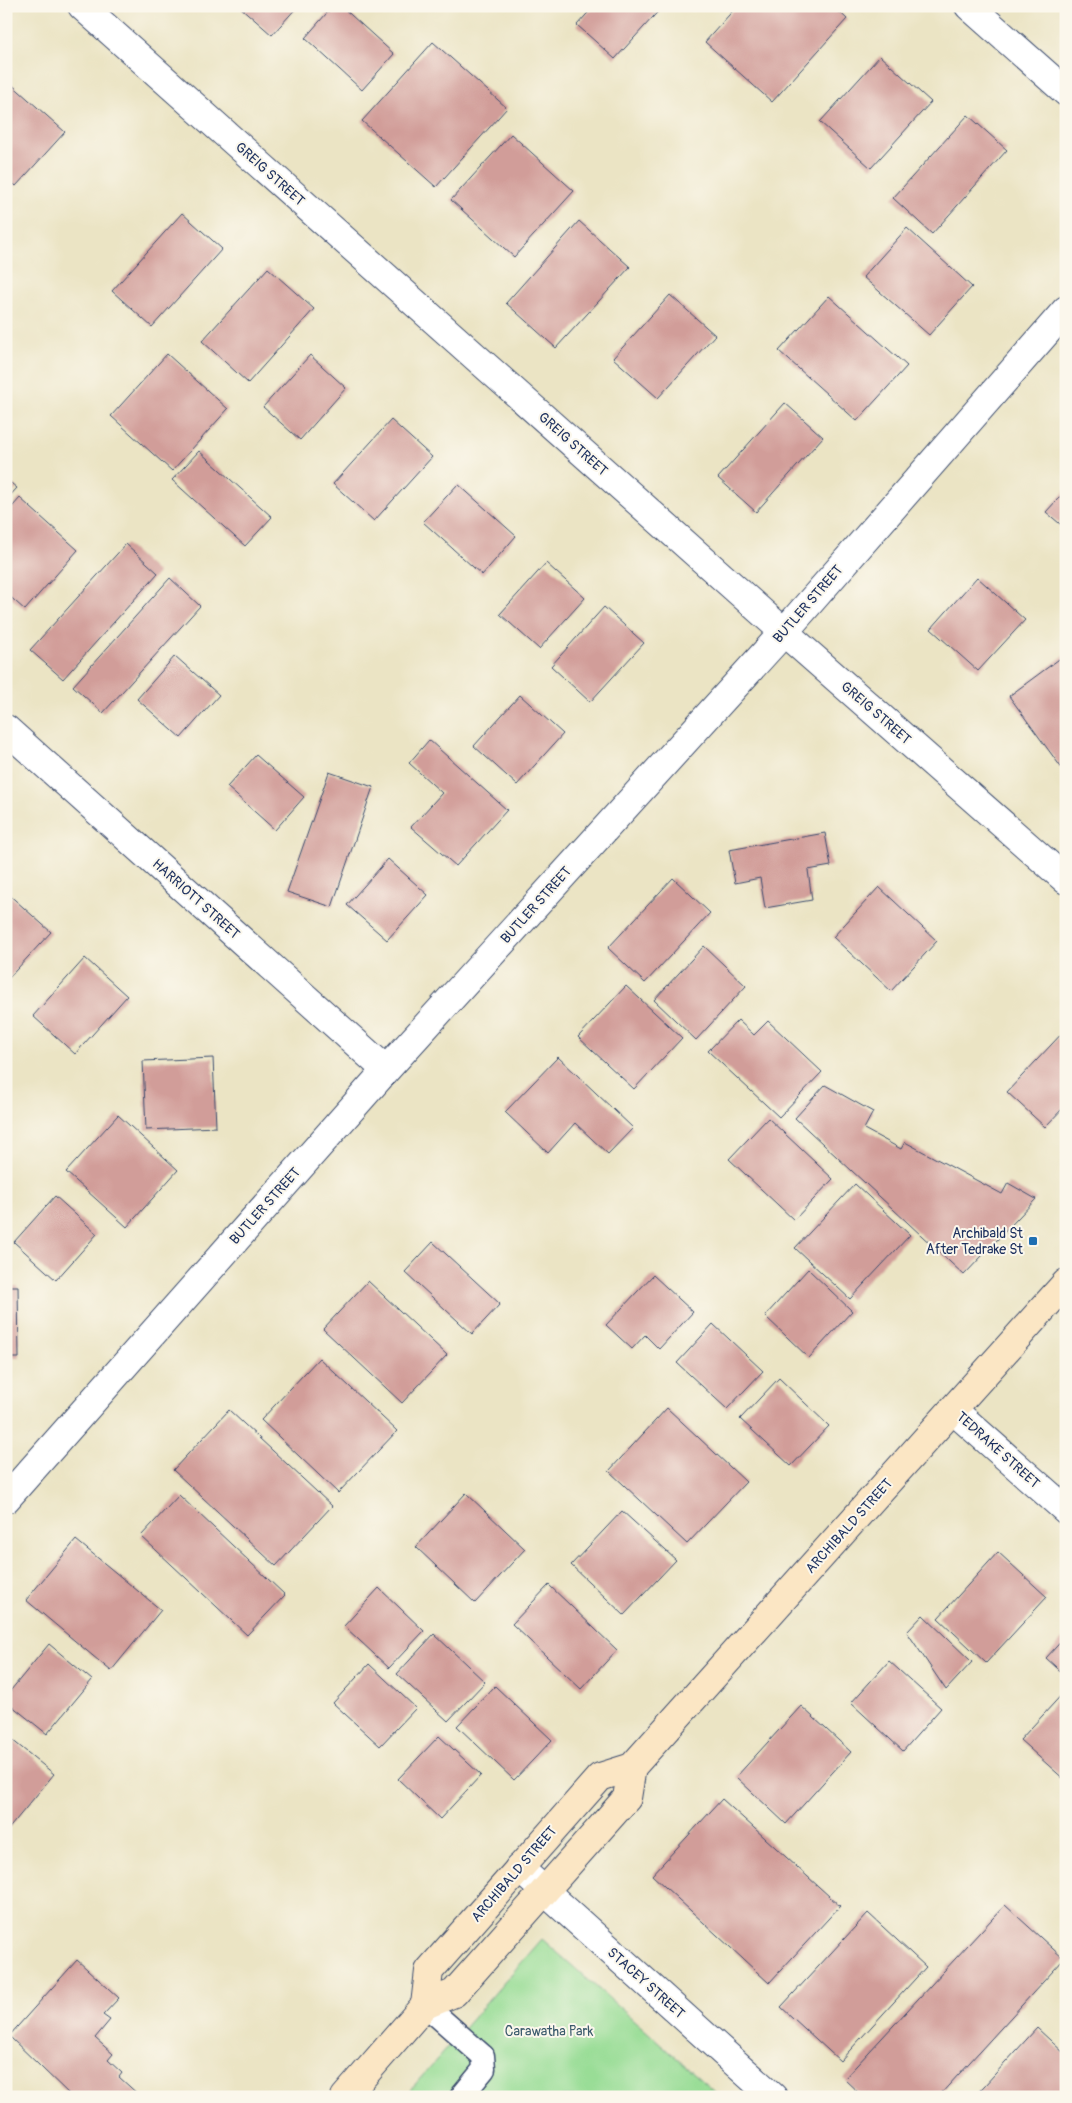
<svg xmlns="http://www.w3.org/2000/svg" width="1072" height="2103" font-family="Pangolin,sans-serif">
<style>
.green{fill:#99dd96;stroke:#5a867a}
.building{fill:#d19d99}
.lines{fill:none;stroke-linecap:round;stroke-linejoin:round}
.lane-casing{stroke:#3a4a6d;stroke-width:25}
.street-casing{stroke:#3a4a6d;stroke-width:30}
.secondary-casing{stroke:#3a4a6d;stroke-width:30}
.lane{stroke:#fff;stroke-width:22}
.street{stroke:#fff;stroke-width:28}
.secondary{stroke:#fbe6c4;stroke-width:28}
.poi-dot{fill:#1f6fb2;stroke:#fbf7ec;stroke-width:2}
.labels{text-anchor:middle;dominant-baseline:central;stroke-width:4;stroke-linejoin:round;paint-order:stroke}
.street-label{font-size:14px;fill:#1b2f5e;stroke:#fbf7ec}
.poi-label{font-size:14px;fill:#1b2f5e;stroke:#fbf7ec;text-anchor:end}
.park-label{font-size:14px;fill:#3a5a6c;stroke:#fbf7ec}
</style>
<rect width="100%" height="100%" fill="#fbf7ec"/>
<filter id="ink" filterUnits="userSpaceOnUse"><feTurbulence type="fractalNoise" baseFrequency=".02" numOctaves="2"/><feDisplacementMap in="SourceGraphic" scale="10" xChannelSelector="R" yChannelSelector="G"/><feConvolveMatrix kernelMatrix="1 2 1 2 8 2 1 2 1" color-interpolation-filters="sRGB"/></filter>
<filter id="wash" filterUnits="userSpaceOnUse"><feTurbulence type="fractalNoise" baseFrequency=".0096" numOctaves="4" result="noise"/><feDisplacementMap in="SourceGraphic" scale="20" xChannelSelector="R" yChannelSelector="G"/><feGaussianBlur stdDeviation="1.12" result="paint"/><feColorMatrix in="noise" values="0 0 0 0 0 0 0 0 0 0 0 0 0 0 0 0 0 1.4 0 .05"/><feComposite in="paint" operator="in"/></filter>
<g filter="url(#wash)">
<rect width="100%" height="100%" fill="#ebe4c4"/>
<path class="green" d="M542,1939L721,2097H404Z"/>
<g id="blocks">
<path class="building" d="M239,6H298L272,35Z
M333,6H341L394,54L362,90L305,38Z
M594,6H663L615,59L577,25Z
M737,6H833L847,19L772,102L705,42Z
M433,42L507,108L436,187L362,121Z
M880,56L931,102L871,168L820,122Z
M10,83L65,132L16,186L6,177V88Z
M968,115L1007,150L932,234L893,198Z
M511,134L574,191L514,257L451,200Z
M182,213L222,249L152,327L112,291Z
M579,221L630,267L556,348L506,303Z
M907,228L972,287L929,335L863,277Z
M268,268L314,309L248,383L202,341Z
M670,295L715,335L658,398L613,358Z
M829,296L907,366L857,421L779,351Z
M167,354L228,409L172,471L111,416Z
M310,355L346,388L300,440L263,407Z
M785,403L823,437L756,512L718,478Z
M391,420L432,457L374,521L333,484Z
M199,451L272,517L245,546L172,480Z
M6,479L17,488L6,500Z
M458,484L516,536L482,575L423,522Z
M1066,490V529L1046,512Z
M20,498L78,550L25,610L6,593V514Z
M126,544L158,573L63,679L30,650Z
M546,563L585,598L539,649L500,614Z
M977,577L1025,620L978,671L931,629Z
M170,578L200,606L103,713L73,686Z
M604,607L644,643L590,702L551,666Z
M1066,654V774L1009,696Z
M175,656L219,695L181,738L137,699Z
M520,695L563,734L517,785L474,746Z
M429,740L507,810L456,866L411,827L442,793L409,763Z
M256,755L304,797L275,830L227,787Z
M329,772L373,787L332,907L287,892Z
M825,833L831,866L808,870L812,900L765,908L760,878L735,883L729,850Z
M388,859L428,895L387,940L347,905Z
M673,878L710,913L645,983L608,948Z
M879,887L937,941L891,991L833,937Z
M6,892L51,932L6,981Z
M704,946L746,986L696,1040L654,1000Z
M85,958L127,996L75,1054L33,1016Z
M626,986L682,1038L634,1089L578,1037Z
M738,1020L754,1035L768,1021L822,1072L779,1117L708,1051Z
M1066,1029V1105L1045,1127L1007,1092Z
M558,1057L633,1128L608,1154L575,1123L548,1153L505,1112Z
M213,1058L216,1127L146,1130L143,1061Z
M825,1085L873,1112L864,1129L901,1149L905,1142L1002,1194L1008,1183L1036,1199L964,1275L795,1118Z
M118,1115L178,1170L127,1227L66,1172Z
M768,1118L833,1179L794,1220L729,1159Z
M855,1184L910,1235L850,1299L795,1248Z
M55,1196L97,1234L56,1280L14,1242Z
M433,1242L500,1304L472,1334L405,1272Z
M808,1269L852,1311L809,1358L765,1316Z
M653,1275L693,1312L659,1349L645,1335L632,1349L606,1325Z
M368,1281L447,1355L402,1403L323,1329Z
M6,1286H18L19,1358H6Z
M713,1324L763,1371L727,1409L677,1363Z
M319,1358L397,1431L338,1493L261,1420Z
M779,1378L829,1426L791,1466L740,1419Z
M667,1408L746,1482L687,1544L609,1471Z
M229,1410L332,1506L276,1566L173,1470Z
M466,1493L525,1549L475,1603L416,1547Z
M179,1495L285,1595L247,1635L141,1536Z
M622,1511L676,1560L624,1615L571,1565Z
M76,1540L161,1610L111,1671L26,1600Z
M998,1552L1047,1597L986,1663L938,1618Z
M549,1585L617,1650L581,1689L512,1624Z
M379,1588L424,1631L389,1668L344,1626Z
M923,1615L972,1662L946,1690L907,1632Z
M434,1634L485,1682L448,1721L397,1674Z
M1066,1636V1676L1046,1658Z
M49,1644L92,1680L47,1734L6,1701V1696Z
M889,1661L941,1708L903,1751L851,1703Z
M369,1664L416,1708L380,1746L333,1703Z
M495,1686L552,1740L514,1780L457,1726Z
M1066,1690V1781L1020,1740Z
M801,1706L851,1752L786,1824L736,1777Z
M6,1735L54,1774L6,1832Z
M439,1736L481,1775L440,1819L398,1779Z
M722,1799L840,1906L769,1983L652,1875Z
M1005,1905L1064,1959L938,2097H863L844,2079Z
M868,1913L926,1967L840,2061L781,2007Z
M77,1960L119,1998L103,2015L110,2020L95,2038L113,2054L108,2060L122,2073L119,2077L141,2097H72L9,2036Z
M1037,2028L1066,2055V2097H974Z"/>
</g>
</g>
<g filter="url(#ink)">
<use href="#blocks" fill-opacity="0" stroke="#3a4a6d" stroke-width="1"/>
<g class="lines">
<defs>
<path id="lane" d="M425,2005L483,2056L484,2069L461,2097"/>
<path id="street" d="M82,6L784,632L1066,880
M969,6L1066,92
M6,729L386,1070
M953,1410L1066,1510
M6,1499L386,1070L784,632L1066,310
M519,1868L773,2097"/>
<path id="secondary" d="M425,2005L429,1971L600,1777L632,1767L1066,1283
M345,2097L425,2005L454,1993L627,1798L632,1767"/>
</defs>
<use href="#lane" class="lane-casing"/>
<use href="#street" class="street-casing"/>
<use href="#secondary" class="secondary-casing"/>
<use href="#lane" class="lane"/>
<use href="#street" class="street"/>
<use href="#secondary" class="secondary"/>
</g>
</g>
<rect class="poi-dot" x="1028" y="1236" width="10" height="10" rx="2.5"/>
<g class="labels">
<g class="street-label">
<text transform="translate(270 174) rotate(42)">GREIG STREET</text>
<text transform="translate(573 444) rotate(42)">GREIG STREET</text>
<text transform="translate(808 604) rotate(-49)">BUTLER STREET</text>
<text transform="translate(876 713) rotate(41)">GREIG STREET</text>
<text transform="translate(196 899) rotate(42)">HARRIOTT STREET</text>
<text transform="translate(536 905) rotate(-48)">BUTLER STREET</text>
<text transform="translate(265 1206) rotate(-48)">BUTLER STREET</text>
<text transform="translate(998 1450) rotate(42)">TEDRAKE STREET</text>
<text transform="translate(849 1526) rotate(-48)">ARCHIBALD STREET</text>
<text transform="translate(514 1874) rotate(-49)">ARCHIBALD STREET</text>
<text transform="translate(646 1983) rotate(42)">STACEY STREET</text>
</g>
<g class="poi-label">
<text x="1023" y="1233">Archibald St<tspan x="1023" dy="16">After Tedrake St</tspan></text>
</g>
<g class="park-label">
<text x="549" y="2031">Carawatha Park</text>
</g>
</g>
<rect width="1072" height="2103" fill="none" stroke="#fbf7ec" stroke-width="25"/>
</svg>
